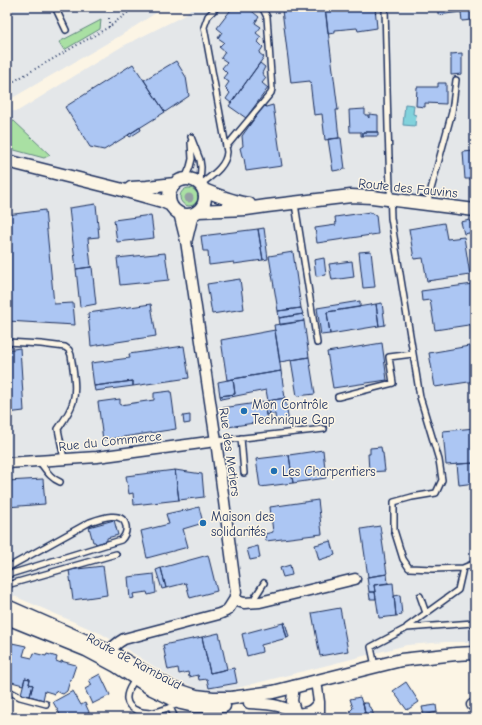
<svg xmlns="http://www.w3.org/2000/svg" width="482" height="725" font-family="'Comic Neue',sans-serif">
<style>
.built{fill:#e4e7e9}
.green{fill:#a9e0a3;stroke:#628880}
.water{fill:#81d2dc;stroke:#5891aa}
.building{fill:#acc6f3;stroke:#1b2f5e}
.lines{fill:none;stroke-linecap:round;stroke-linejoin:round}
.service-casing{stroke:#1b2f5e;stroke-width:8}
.minor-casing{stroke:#1b2f5e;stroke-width:13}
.tertiary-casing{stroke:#1b2f5e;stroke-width:15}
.path{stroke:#1b2f5e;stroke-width:2;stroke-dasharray:1 3;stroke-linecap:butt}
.service{stroke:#fcf5e5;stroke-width:5}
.minor{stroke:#fcf5e5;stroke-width:10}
.tertiary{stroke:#fcf5e5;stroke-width:12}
.tree{fill:#94a0a4}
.poi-dot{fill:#1f6fb2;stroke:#fcf5e5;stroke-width:1.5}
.labels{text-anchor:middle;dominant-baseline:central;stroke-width:3;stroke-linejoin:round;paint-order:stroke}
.street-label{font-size:13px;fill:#1b2f5e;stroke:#fcf5e5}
.poi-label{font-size:13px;fill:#1b2f5e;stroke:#fcf5e5;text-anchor:start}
</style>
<rect width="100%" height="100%" fill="#fcf5e5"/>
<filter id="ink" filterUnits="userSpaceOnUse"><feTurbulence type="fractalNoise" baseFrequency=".025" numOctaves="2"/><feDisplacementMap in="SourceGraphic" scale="8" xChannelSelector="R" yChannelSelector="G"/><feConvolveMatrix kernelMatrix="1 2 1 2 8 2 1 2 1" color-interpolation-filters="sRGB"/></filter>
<g filter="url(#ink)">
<path class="built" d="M7,7H165L123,34L7,101Z
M192,7H475V570H474L475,577V642H446L407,645L214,694L176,680L102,634L7,593V111H18L121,47L185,15Z"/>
<path class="green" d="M101,20L100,29L64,50L59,42Z
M14,121L50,155L44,158L7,148V122Z
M180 197a9 9 0 1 1 18 0a9 9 0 1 1-18 0Z"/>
<path class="water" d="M405,104L414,105L413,114L416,115L415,126L403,125Z"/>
<path class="building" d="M233,7H247L259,17L255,23L261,27L256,33L261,37L258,42L263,47L259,53L264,57L231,103L226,99L230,93L225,88L229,82L223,78L227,73L222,68L227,62L221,58L225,52L219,47L224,42L218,38L222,32L217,28Z
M283,7H325L338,110H336L339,138L325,140L322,114L314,115L310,81L291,83L282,10H283Z
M325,7H375L377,28L358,31L357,28L335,30V33L328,34Z
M438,7H475V13V11L472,12V20L462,21L461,12L438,15Z
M462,53V74L451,75V54Z
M176,61L186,77L189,96L165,112L144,80Z
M260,63L265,67L262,73L266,78L262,83L268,88L246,118L229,106Z
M133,64L165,112L104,150L90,147L65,107Z
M438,83H446V104L425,103V107L416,106L417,87H438Z
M264,105L266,107L273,105L282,166L246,171L244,158L242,156L240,148L243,146L242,136Z
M365,109V115H368V117L369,118V114L378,115V132H363V136H361V132H350L349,110Z
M140,127L141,130L130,137L128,135Z
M363,132H378V136H363Z
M339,138H341L345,169L333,171L328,139Z
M474,151L475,179H465L463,152Z
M96,204L99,237L88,238L91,267L76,269L69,208Z
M45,210L54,304L73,303L75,325L7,321V215Z
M370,212L376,215L378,234L317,243L315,228L336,225L335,217Z
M151,215L154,238L117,242L114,220Z
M470,220L474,232L464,234L461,222Z
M444,223L447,239L464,237L470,275L427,281L423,258L414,259L409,229Z
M264,228L268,259L263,260L258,229Z
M258,229L263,260L234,264V262L209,265L208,251H203L201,236Z
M371,251L375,287L363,288L359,252Z
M293,252L301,308L278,311L269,256Z
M165,253L169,280L120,285L117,258Z
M324,258L326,275L316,276L314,260Z
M352,261L354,277L332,280L329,264Z
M91,267H92L96,304L80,307L76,269Z
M240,279L244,309L212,314L207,284Z
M473,284L475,299V324L435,330L430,300L422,301L421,291Z
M360,301V307L327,312L330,334L321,335L317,308Z
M382,303L385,325L379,326L376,304Z
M151,304L156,336L91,346L88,313Z
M376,304L379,326L330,334L327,312Z
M301,308L303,314L279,318L278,311Z
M303,314L304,321L280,325L279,318Z
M304,321L309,357L280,362L274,325Z
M275,330L281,371L227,380L221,340Z
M382,343L387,380L333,388L327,352Z
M475,345V381L435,387L429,353Z
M184,346L189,378L133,386V381L94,386L91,363L130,358L129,354Z
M20,348L24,411L7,413V350Z
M309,357L315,394L297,396L291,360Z
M281,371L285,398L268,401L266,390L221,399L220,396L235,394L233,379Z
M233,379L235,394L220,396L218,382Z
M133,381V386L95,391L94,386Z
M171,391L176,429L103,440L98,402L120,399V405L154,400V393Z
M285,398L289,423L276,425L275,414H270L268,401Z
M268,401L270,414L266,415L264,402Z
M264,402L267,421L228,427L225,425L222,408Z
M190,415V423L184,424L183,416Z
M475,428V463L446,465L443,431Z
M381,447L382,453H383L385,471L369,472L368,454H370V448Z
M323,450L326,478L293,483L289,455Z
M289,455L293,483L260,487L256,459Z
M475,463V483L459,485L457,464Z
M175,470L179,500L134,505L133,493L129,494L126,476Z
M175,470L202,474L204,497L179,500Z
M43,479L45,504L7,507V481Z
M472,483H475V498H473Z
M318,500L322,534L266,541L265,534L273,532L270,507Z
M199,507L203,523L183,529L188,547L147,558L141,531L169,524L166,514L184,510V511Z
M114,520L118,535L107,538V541L96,544L95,542H93L89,527Z
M380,526L387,574L368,577L361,529Z
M331,541L335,555L319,560L315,545Z
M258,546L260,558L250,560L247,549Z
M208,555L217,591L190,598L186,583L166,588L161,568Z
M290,565L292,575L283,577L280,568Z
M103,566L107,595L73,600L69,570Z
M161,568L166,588L162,589L156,570Z
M154,574L156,593L148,595L147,592L133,594L134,598L130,599L128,577Z
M387,574L388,583L374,585L375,592H369L367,577Z
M393,583L396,616L379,618L374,585Z
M369,592H375L376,599H370Z
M400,595L402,615L396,616L394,596Z
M340,608L348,651L320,656L312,613Z
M285,622L289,637L287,638L283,623Z
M283,623L287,638L261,645L262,652L247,656L242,634Z
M219,633L227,669L210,673L202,637Z
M202,637L210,673L234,668L237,683L209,688L207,679L199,680L198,675L189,677L188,672L179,674L178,668L168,670L163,645Z
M12,643L26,646L23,656L32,658L34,653L46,656L47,654L57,657L56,661L61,663V661L76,665L71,680H70L67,691L63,694L55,691V694L45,691L43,700L30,696L33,685L29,684L30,679L25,678L23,685L8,681L10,674L7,673V668L10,659L8,658Z
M100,674L110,695L92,704L85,689L92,685L89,680Z
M25,678L30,679L29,684L33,685L30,696L21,694Z
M406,682L419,702L407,710L393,691Z
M73,691L81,705L85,703L89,712L88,714H91V718H64L63,715L61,716L53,702Z
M360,697L362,703H363L366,718H361L357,716L352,717L350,711L353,708L350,699Z
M363,703H368L369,707L372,709L374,718H366Z
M436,705L437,712L424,715L422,707Z"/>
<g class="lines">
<defs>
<path id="service" d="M55,7L66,30
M109,7L110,8
M385,7L388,128L391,218L409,329L420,397L439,460L442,480L436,493L412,497L394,502V530L403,559L409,568L433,569L463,568
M191,137L200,160L201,167L200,185
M226,147L271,93L272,89L267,17L262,7
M185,179L190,167L192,159L191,142
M200,185C211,176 226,167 227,152L204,27L208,16L217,7
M295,204L317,343
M427,204L452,112L456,80
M7,342L41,344L65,347L69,350L71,355C73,369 77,388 73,402C70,412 64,420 58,429L64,459
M338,397L393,383L389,357L413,354
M241,438L244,473
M216,441L324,429
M39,461C46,470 50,478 60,482
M7,568L90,522C101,518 123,510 126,526C127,532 125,536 121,540L7,575
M7,585L116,554
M420,596L426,613
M252,602L264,583
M407,627L458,590L463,568L475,563
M375,666L371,647L407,628L473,623
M135,679C132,685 126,691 127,699C128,711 145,714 155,712C163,710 171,707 179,704
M7,690L20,697L46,704
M170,707L175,718"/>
<path id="minor" d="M187,239L193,214
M7,463L97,457L216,441
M234,600L244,603L260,602L355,579
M107,658L106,655C111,648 117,643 124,639L219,614L226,611L229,608L234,600L236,592L216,441L186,241L179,213
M316,681L319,702V718
M294,686L292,701L296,714C308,713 312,712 319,702
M249,703C266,704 286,704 298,716
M472,705H475"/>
<path id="tertiary" d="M7,161L119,189L162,201L171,205
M169 197a18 18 0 1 1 36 0a18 18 0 1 1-36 0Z
M131,188L147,187L175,184
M204,190C219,196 233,202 249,204
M198,211L246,209L267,206L351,196L372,197L475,210
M7,606L109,651L172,688L196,696L213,698H231L273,692L401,660L456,654L475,653
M7,618L86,650L116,666L150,688L181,703L194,706H224"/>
</defs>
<use href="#service" class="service-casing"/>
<use href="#minor" class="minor-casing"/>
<use href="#tertiary" class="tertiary-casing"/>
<path class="path" d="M109,27V15
M7,85L109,27L135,7"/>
<use href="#service" class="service"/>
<use href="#minor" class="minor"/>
<use href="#tertiary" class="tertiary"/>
</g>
<circle class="tree" cx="189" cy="198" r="4.5"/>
</g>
<g class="poi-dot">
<circle cx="244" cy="411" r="4"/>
<circle cx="274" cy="471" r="4"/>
<circle cx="203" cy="523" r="4"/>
</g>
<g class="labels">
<g class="street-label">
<text transform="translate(408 188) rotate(6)">Route des Fauvins</text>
<text transform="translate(110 441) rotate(-6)">Rue du Commerce</text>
<text transform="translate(230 452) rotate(82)">Rue des Metiers</text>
<text transform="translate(134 661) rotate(28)">Route de Rambaud</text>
</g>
<g class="poi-label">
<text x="252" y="404">Mon Contrôle<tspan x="252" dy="15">Technique Gap</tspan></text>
<text x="282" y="471">Les Charpentiers</text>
<text x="211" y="516">Maison des<tspan x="211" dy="15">solidarités</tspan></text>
</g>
</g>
<rect width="482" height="725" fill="none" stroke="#fcf5e5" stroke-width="24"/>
<rect x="12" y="12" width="458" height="701" fill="none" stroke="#1b2f5e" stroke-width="1.5" filter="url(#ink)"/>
</svg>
